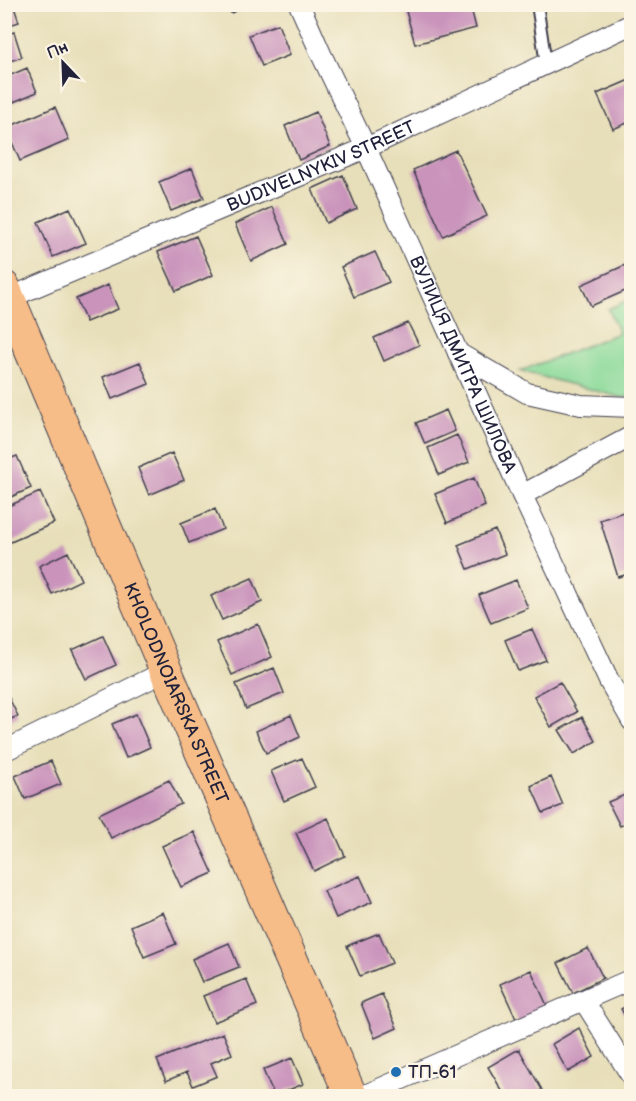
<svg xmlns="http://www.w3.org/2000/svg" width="636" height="1101" font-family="'Balsamiq Sans',sans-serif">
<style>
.green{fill:#8bda9a;stroke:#567e6a;stroke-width:1.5}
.building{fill:#c993bb}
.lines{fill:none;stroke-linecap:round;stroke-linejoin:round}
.service-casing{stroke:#403e4e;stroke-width:14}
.minor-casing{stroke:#403e4e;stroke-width:22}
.primary-casing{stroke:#403e4e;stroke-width:34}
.service{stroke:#fff;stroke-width:10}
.minor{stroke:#fff;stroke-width:20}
.primary{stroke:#f7bd88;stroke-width:32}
.poi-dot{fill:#1f6fb2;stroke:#fcf5e5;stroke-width:2}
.labels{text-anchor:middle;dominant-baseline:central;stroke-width:4.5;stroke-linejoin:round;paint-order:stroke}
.street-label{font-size:18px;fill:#22223b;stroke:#fcf5e5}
.poi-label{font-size:18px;fill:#22223b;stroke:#fcf5e5;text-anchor:start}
</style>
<rect width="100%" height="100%" fill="#fcf5e5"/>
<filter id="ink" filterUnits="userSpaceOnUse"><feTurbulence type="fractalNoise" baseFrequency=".0167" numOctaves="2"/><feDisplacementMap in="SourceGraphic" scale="12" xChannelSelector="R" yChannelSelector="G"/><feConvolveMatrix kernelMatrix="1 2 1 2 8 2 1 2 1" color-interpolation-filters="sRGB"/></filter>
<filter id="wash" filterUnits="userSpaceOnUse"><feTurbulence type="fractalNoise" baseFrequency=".008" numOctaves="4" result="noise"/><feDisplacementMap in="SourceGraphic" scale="24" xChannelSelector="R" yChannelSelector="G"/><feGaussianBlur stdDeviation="1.35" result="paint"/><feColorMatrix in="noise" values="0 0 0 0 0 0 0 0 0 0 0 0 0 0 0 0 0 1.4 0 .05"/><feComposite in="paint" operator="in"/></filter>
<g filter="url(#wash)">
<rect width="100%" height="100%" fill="#e7dfb9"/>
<path class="green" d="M631,299V396L623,398L520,371L619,333L608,309Z"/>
<g id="blocks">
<path class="building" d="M4,4H13L19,22L4,27Z
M227,4H252L231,13Z
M404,4H470L476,28L415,44Z
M278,24L290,55L262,66L249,35Z
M14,32L22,57L4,63V35Z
M27,68L37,92L4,106V78Z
M632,79V121L613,129L597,94Z
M55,107L69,140L20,161L6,128Z
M316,112L330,146L299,160L285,126Z
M456,150L487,216L443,236L413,170Z
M192,168L204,198L171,211L159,182Z
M343,175L357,209L326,223L312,189Z
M272,207L288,244L251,261L235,224Z
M70,208L86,243L53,257L38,222Z
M196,236L213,275L176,291L158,252Z
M375,252L389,282L354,297L341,267Z
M632,262V288L591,306L581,285Z
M108,285L118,309L86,322L76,299Z
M408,323L419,345L384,361L374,338Z
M140,362L149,384L112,399L103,377Z
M446,410L455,431L425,444L416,423Z
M457,435L469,462L439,475L428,448Z
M172,453L184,480L149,495L138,468Z
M17,456L31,488L4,500V461Z
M474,478L485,506L447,523L435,494Z
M40,492L54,523L4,545V508Z
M215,509L223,529L189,543L181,523Z
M632,509V573L618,577L600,520Z
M495,530L505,554L468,569L458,545Z
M68,552L81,580L52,594L39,566Z
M252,578L262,602L222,620L211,596Z
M516,580L528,608L491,623L479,595Z
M258,624L272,657L232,675L217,642Z
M532,629L546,660L518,671L505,640Z
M103,636L116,665L86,679L72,650Z
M274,668L284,693L246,709L236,684Z
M560,682L577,712L551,727L534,696Z
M4,688L18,716L4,722Z
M136,714L150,747L126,758L112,724Z
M291,715L300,737L266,753L256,731Z
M582,717L596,741L574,754L559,730Z
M302,758L315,787L284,801L271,771Z
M51,761L61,784L25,799L15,776Z
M551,777L563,805L543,813L531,786Z
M169,780L181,804L111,838L99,814Z
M632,792V820L620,826L608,802Z
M328,818L345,856L314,871L296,833Z
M194,832L213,873L181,887L162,846Z
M360,876L372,902L336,918L324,891Z
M163,912L176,944L144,957L131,926Z
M379,933L392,963L360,976L347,946Z
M229,943L239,967L202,982L192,959Z
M588,948L603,978L573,993L558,963Z
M531,970L548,1008L518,1023L500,984Z
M246,979L257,1005L214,1022L203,996Z
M382,994L397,1028L375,1038L361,1003Z
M632,1003V1027L621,1009Z
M579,1028L594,1057L568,1072L552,1044Z
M223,1033L232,1054L211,1063L217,1076L193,1086L187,1072L166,1081L157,1060Z
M519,1049L542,1090L530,1096H505L488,1067Z
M292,1058L303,1084L274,1096L263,1070Z"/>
</g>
</g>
<g filter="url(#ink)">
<use href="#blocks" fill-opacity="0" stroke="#403e4e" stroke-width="1.5"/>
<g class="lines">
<defs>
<path id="service" d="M537,4L546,64"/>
<g id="minor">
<path id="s1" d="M299,4L321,54L366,148L522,495L609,681L632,721"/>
<path id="s2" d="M4,300L366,148L632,24"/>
<path d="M458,353L527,393L581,405L632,407"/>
<path d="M522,495L632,436"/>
<path d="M4,751L166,671"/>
<path d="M584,1001L632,1077"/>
<path d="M363,1096L632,979"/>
</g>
<g id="primary">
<path id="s3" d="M4,287L166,671L351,1096"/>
</g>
</defs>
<use href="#service" class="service-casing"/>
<use href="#minor" class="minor-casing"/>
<use href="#primary" class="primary-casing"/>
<use href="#service" class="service"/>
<use href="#minor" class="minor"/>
<use href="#primary" class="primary"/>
</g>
</g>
<circle class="poi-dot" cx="396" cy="1072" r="6"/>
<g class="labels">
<g class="street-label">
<text stroke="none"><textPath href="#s2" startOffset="344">BUDIVELNYKIV STREET</textPath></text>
<text stroke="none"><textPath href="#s1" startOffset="396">ВУЛИЦЯ ДМИТРА ШИЛОВА</textPath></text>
<text stroke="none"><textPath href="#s3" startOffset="441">KHOLODNOIARSKA STREET</textPath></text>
</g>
<g class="poi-label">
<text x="408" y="1072">ТП-61</text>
</g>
</g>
<rect width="636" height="1101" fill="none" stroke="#fcf5e5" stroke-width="24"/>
<g transform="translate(63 63) rotate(337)" stroke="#fcf5e5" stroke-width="4.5" paint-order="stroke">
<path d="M0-4.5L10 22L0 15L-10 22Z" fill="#22223b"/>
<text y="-9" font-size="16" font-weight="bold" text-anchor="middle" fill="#22223b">Пн</text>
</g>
</svg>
